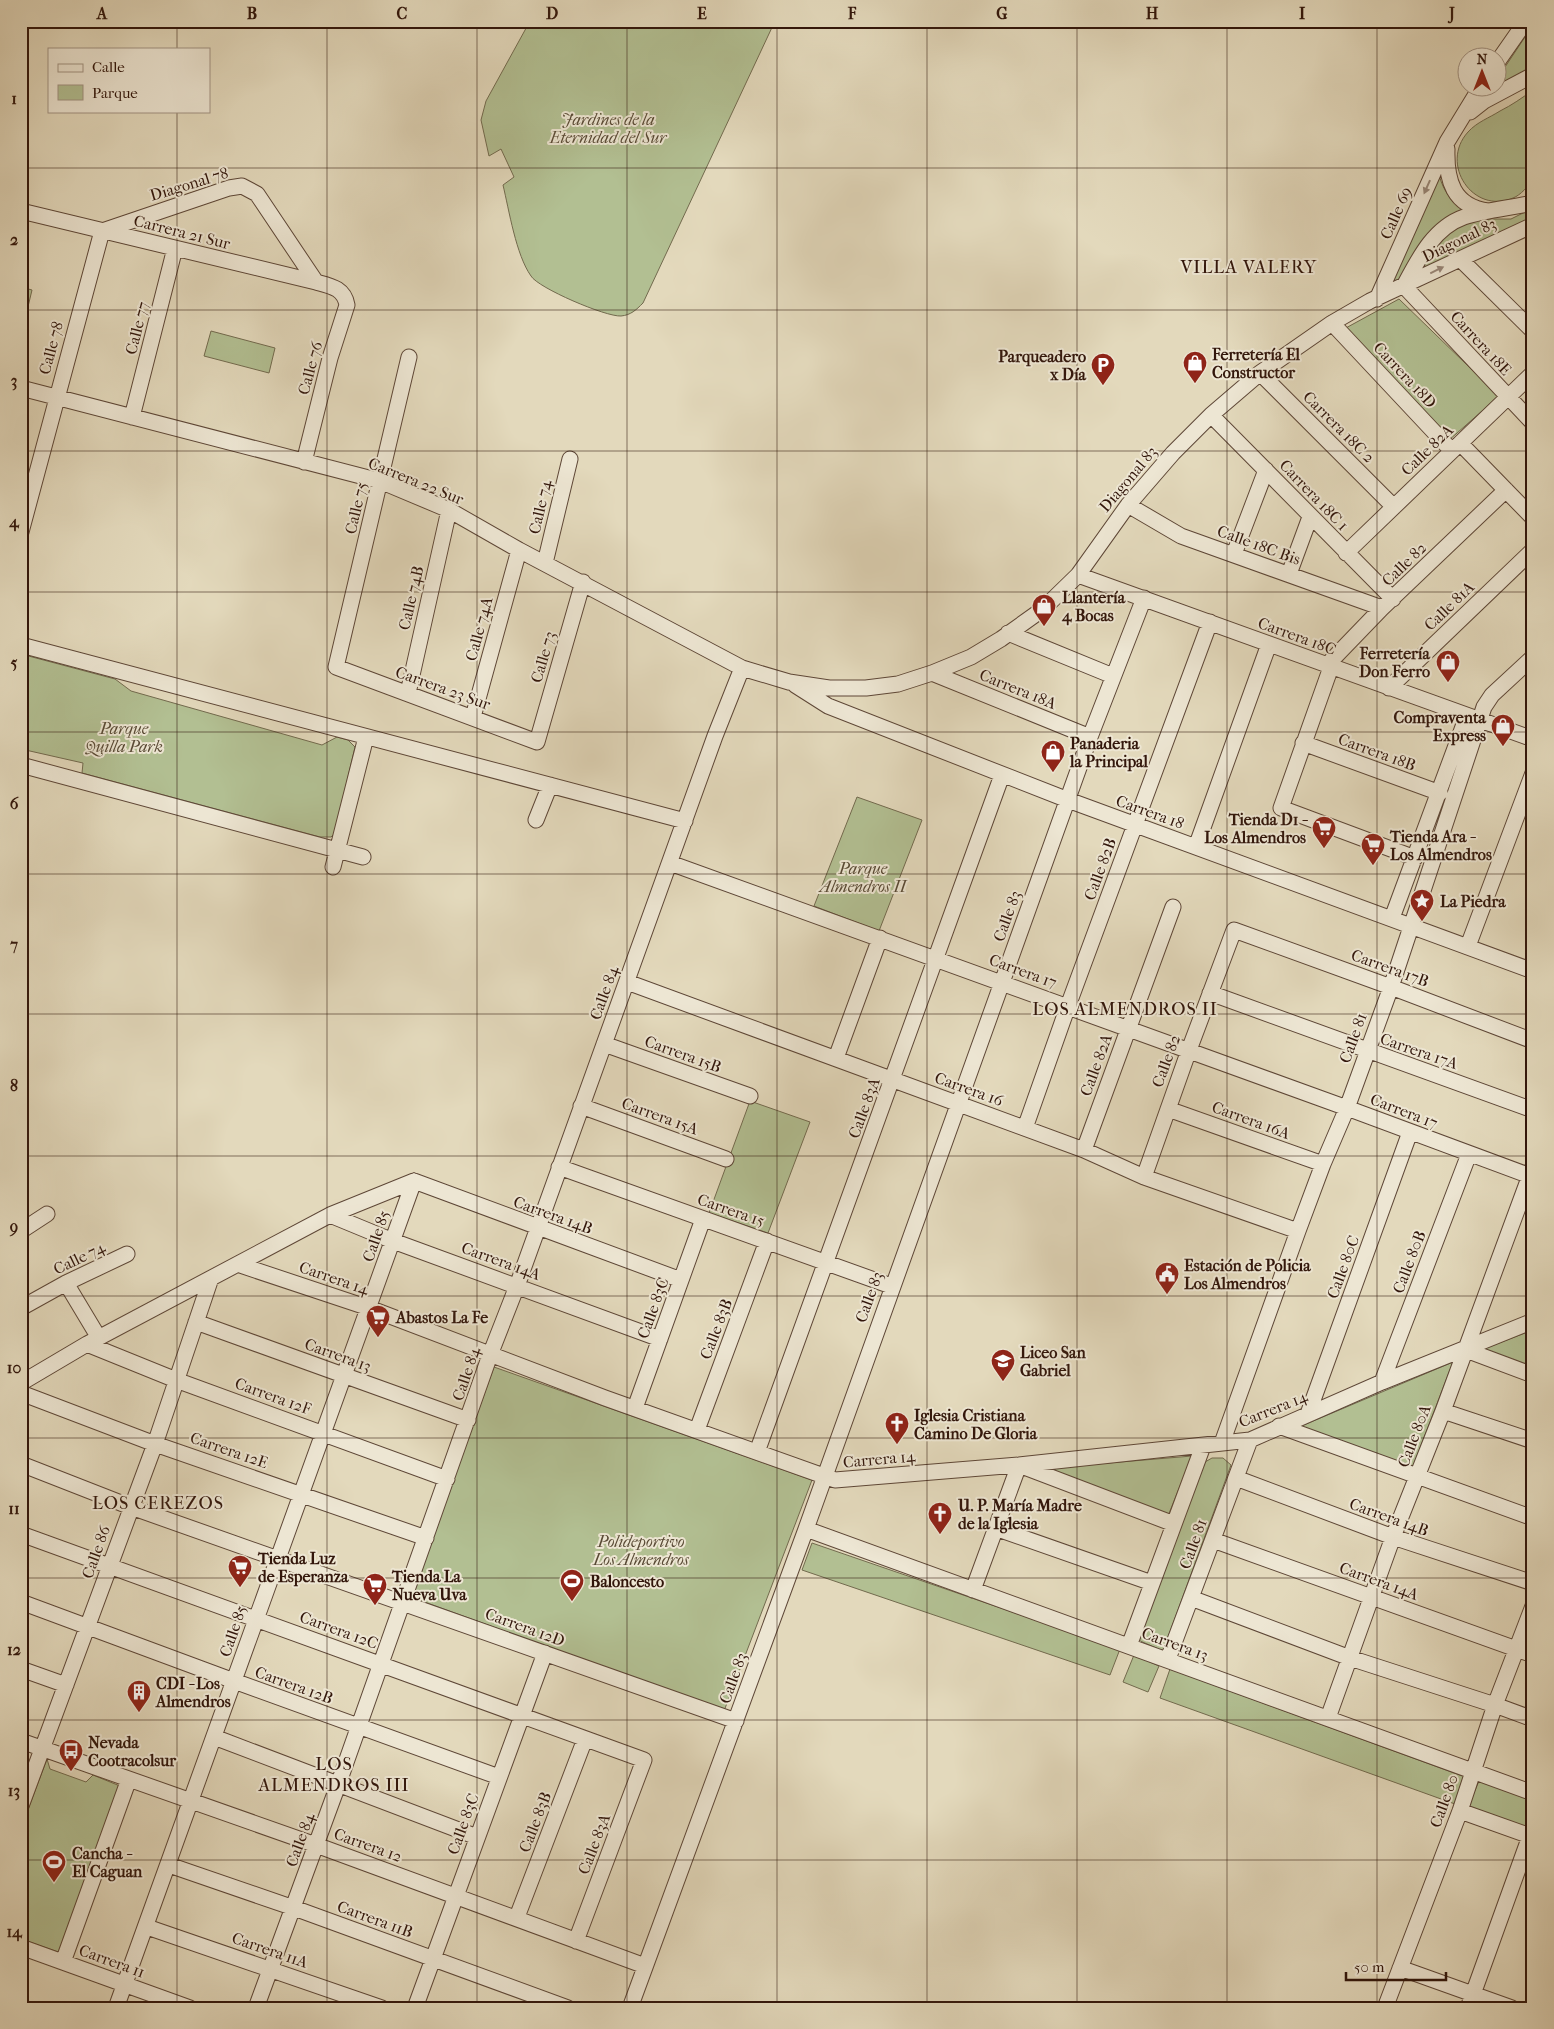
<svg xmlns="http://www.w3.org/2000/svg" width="1554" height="2029" font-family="'IM FELL French Canon',serif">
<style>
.green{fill:#b2bf92;stroke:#726a4e}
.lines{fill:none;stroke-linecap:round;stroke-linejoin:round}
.minor-casing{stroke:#5e4737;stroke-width:17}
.minor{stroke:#ede6d3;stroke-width:15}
.oneway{fill:#998879}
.grid{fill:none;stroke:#32160b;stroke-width:1;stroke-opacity:0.55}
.labels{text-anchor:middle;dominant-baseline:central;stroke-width:4;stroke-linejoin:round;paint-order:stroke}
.park-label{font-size:16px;font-style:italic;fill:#584934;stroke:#ede6d3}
.street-label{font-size:16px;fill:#32160b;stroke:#ede6d3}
.poi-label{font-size:16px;font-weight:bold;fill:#32160b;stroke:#ede6d3;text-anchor:start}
.neighbourhood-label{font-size:18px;letter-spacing:1px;fill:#32160b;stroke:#ede6d3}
.neatline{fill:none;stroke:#32160b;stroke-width:2}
.grid-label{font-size:16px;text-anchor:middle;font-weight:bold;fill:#32160b}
</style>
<rect width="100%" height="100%" fill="#e3d9bc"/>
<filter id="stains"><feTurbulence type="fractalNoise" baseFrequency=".004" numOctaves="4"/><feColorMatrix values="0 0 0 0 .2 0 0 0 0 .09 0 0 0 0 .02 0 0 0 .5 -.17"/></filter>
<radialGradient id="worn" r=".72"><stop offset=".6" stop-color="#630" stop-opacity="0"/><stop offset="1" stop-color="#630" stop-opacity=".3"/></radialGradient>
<path class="green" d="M530,21H775L643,303C636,310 631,315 621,316C606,317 538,288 531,276C516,255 509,210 503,185L514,177L501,149L489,156L481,120L486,101Z
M1533,25V69L1486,94L1490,88H1496L1497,79Z
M1533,90V180C1528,186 1521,195 1513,198C1473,215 1439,164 1468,132C1477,122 1489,118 1500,111C1512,105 1522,98 1533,90Z
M1439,175C1444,192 1451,202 1467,211L1400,280L1391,285Z
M1533,208V219L1421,274L1422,266L1438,239L1470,219H1511Z
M21,287L32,290L26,315L21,314Z
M1399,299L1499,396L1448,441L1344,329Z
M211,331L275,348L269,373L204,356Z
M21,654L115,679L131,691L322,745L337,737L348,740L355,747L335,833L331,837H320L82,773L83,763L21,749Z
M857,797L922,820L879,931L814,906Z
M750,1101L810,1122L768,1233L709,1213Z
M1533,1330V1369L1483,1349Z
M1453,1362L1412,1469L1299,1427Z
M494,1367L812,1480L724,1711L411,1597Z
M1192,1456L1168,1516L1048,1468Z
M1212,1458H1223L1231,1465L1163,1651L1138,1640L1205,1462Z
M812,1543L1120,1649L1110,1675L802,1570Z
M1134,1655L1159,1666L1148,1692L1123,1682Z
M1170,1669L1465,1777L1455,1804L1160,1698Z
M47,1759L50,1769L86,1782L93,1775L120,1786L61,1953L21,1939V1828Z
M1479,1781L1533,1800V1830L1468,1807Z"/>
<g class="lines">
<defs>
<path id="minor" d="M1496,64L1526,21
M1470,112L1484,101L1533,75
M1447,149C1446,180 1453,206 1488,211
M1533,203C1511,208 1485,210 1464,217C1433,228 1418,260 1404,286L1533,423
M21,211L316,282C331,286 344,288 347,305L330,358L304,462
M1460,259L1533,331
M1377,299L1447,142L1480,88
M1332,323L1452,451
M409,357L336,667L537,742L583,582
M1260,373L1394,507
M21,388L380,481L449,510L519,550L742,668L789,682L829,688H866L898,684L932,673L971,657L1001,639L1043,609L1078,575L1128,505L1173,453L1211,415L1260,373L1332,323L1370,301L1533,225
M1211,415L1393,599
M132,417L175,248
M1460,443L1533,518
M1128,505L1181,536L1382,608
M21,532L102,231L229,188L242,186L257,194L316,282
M1346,553L1533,373
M1234,554L1266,470
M545,563L570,459
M1289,574L1310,517
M1078,575L1533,739
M1008,633L1113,676
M21,645L685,821
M1327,665L1382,608L1506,490
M1331,667L1281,808L1415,858
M932,673L1090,737
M795,685L828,706L1068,800L1533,971
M1389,688L1533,550
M408,693L449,510
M473,717L519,550
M1303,743L1440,793
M21,765L363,857
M536,820L550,785
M1196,847L1269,644
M670,863L1347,1108L1533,1177
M333,867L366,737
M1392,918L1467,716
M1468,946L1533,773
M627,982L1084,1150L1144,1177L1298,1231
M1210,993L1533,1110
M604,1044L750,1096
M836,1058L880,938
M581,1106L726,1159
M1168,1109L1323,1164
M1025,1128L1068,1006L1210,622
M1084,1150L1173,907
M559,1167L891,1286
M1144,1177L1189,1050L1234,930L1391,987L1533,1041
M414,1181L681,1280
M330,1215L393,1241L660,1339
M21,1231L47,1214
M240,1265L369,1308L605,1398L835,1480L1019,1465L1250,1440L1382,1382L1533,1321
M66,1283L99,1338
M21,1308L66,1283L127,1254
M196,1322L468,1420
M87,1344L176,1380L447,1479
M1466,1350L1533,1375
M1382,1382L1469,1154
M21,1383L87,1344L330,1215L414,1181
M21,1393L155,1444L426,1538
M635,1408L703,1219
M1443,1411L1533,1441
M1308,1414L1410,1132
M1279,1426L1533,1518
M697,1430L767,1241
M1222,1443L1298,1231L1323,1164L1347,1108L1391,987L1484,707L1492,695L1533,657
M757,1452L1002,775
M21,1464L131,1507L736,1721
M1236,1478L1393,1537L1533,1583
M995,1528L1152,1583
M806,1529L1533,1793
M21,1534L644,1760L576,1941
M1213,1540L1533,1655
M973,1590L1019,1465L1174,1524
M1191,1598L1350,1658L1495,1705L1533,1719
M21,1602L234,1681L499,1777
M1129,1646L1203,1446
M1168,1659L1250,1440
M21,1669L66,1685
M1328,1718L1393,1537L1443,1411L1533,1167
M214,1737L477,1837
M21,1741L316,1845L645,1966
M21,1806L155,1444L210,1281
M1460,1811L1533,1837
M169,1865L294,1908L568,2008
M517,1917L585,1739
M147,1927L382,2008
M21,1947L190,2008
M63,1962L129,1779
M1400,1968L1512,2008
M116,2008L414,1181
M256,2008L338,1785L490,1355L517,1286L715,736L742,668
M415,2008L545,1653
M630,2008L806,1529L1090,737L1144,598
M1385,2008L1460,1811L1495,1705L1533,1606
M1468,2008L1530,1836"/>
</defs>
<use href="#minor" class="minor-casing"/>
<use href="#minor" class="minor"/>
</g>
<defs><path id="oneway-solid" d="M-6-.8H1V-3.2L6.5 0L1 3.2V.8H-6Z" transform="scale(1.25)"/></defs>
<g class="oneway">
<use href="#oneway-solid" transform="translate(1427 187) rotate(114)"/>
<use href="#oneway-solid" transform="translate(1437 270) rotate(-26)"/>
</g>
<path class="grid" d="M177,21V49M327,21V2008M477,21V2008M627,21V2008M777,21V2008M927,21V2008M1077,21V2008M1227,21V2008M1377,21V2008M177,111V2008M21,168H1533M21,310H1533M21,451H1533M21,592H1533M21,732H1533M21,874H1533M21,1014H1533M21,1156H1533M21,1296H1533M21,1438H1533M21,1578H1533M21,1720H1533M21,1860H1533"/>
<defs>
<symbol id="shop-pin" viewBox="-11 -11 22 30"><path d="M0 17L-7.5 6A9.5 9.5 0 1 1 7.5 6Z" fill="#8f2418" stroke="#ede6d3"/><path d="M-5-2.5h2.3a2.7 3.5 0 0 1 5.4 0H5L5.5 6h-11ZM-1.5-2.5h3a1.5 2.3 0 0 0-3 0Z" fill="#fff"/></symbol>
<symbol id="parking-pin" viewBox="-11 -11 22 30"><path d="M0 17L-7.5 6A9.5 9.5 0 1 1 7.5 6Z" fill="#8f2418" stroke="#ede6d3"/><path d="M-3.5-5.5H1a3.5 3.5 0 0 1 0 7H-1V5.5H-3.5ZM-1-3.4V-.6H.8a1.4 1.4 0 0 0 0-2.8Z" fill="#fff"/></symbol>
<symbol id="supermarket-pin" viewBox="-11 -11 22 30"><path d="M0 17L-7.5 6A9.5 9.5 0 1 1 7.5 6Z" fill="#8f2418" stroke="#ede6d3"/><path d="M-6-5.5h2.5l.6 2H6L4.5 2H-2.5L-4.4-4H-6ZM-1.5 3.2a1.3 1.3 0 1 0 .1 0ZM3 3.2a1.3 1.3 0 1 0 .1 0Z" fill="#fff"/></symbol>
<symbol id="sight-pin" viewBox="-11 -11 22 30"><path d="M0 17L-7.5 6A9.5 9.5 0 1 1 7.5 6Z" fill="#8f2418" stroke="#ede6d3"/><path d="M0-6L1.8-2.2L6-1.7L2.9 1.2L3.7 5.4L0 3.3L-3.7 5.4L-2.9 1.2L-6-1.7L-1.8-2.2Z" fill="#fff"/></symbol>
<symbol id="civic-pin" viewBox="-11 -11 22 30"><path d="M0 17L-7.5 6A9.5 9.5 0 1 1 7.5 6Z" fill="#8f2418" stroke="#ede6d3"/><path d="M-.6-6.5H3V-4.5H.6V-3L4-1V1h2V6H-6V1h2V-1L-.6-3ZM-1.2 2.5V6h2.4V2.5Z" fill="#fff"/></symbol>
<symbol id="school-pin" viewBox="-11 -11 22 30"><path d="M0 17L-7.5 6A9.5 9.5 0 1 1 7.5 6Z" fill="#8f2418" stroke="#ede6d3"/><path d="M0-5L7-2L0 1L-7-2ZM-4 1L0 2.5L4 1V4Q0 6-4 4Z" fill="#fff"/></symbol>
<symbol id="church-pin" viewBox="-11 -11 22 30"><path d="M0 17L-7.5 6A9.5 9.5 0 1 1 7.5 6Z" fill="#8f2418" stroke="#ede6d3"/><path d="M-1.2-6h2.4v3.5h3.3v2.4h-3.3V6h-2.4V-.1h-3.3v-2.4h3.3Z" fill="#fff"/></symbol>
<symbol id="stadium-pin" viewBox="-11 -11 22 30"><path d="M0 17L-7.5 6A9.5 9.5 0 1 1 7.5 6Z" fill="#8f2418" stroke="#ede6d3"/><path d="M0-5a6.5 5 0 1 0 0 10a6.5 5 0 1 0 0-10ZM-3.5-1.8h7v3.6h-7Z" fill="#fff"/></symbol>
<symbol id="building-pin" viewBox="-11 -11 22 30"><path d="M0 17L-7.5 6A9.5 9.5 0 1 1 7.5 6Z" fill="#8f2418" stroke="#ede6d3"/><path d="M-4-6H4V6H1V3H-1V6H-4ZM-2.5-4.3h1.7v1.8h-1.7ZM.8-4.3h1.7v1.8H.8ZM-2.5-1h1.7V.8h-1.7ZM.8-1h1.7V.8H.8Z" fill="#fff"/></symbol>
<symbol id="bus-pin" viewBox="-11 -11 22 30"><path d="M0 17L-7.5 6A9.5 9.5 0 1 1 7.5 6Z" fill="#8f2418" stroke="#ede6d3"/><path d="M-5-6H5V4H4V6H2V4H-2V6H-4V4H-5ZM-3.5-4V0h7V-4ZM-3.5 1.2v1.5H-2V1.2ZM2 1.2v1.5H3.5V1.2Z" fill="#fff"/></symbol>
</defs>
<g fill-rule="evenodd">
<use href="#shop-pin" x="1181" y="349" width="28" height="38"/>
<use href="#parking-pin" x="1089" y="351" width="28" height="38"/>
<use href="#shop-pin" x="1030" y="592" width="28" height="38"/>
<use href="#shop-pin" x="1434" y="648" width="28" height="38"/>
<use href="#shop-pin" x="1489" y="712" width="28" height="38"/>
<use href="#shop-pin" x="1039" y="738" width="28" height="38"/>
<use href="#supermarket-pin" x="1310" y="814" width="28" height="38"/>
<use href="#supermarket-pin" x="1359" y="831" width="28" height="38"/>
<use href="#sight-pin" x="1408" y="887" width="28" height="38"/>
<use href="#civic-pin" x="1153" y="1260" width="28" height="38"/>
<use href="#supermarket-pin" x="364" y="1303" width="28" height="38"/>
<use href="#school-pin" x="989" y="1347" width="28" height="38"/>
<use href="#church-pin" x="883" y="1410" width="28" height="38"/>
<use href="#church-pin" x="926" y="1500" width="28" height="38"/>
<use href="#supermarket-pin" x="226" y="1553" width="28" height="38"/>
<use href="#stadium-pin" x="558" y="1567" width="28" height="38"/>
<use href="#supermarket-pin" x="361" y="1571" width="28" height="38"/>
<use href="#building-pin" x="125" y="1678" width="28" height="38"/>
<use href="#bus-pin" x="57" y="1737" width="28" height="38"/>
<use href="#stadium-pin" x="40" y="1848" width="28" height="38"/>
</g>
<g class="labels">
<g class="park-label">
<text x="608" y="119">Jardines de la<tspan x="608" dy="18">Eternidad del Sur</tspan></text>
<text x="124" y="728">Parque<tspan x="124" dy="18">Quilla Park</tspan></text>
<text x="863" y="868">Parque<tspan x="863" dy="18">Almendros II</tspan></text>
<text x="641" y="1541">Polideportivo<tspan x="641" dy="18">Los Almendros</tspan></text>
</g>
<g class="street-label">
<text transform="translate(189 184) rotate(-17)">Diagonal 78</text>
<text transform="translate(1396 213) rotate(-66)">Calle 69</text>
<text transform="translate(182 232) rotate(14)">Carrera 21 Sur</text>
<text transform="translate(1459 240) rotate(-26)">Diagonal 83</text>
<text transform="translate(137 328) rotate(-76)">Calle 77</text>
<text transform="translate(1481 343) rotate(47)">Carrera 18E</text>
<text transform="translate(51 348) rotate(-75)">Calle 78</text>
<text transform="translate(310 368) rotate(-75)">Calle 76</text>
<text transform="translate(1405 375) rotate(47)">Carrera 18D</text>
<text transform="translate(1339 427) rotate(45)">Carrera 18C 2</text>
<text transform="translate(1427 450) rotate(-44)">Calle 82A</text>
<text transform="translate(1128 479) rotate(-50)">Diagonal 83</text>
<text transform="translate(416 481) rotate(22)">Carrera 22 Sur</text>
<text transform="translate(1314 495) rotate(46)">Carrera 18C 1</text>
<text transform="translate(540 507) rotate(-77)">Calle 74</text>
<text transform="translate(356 508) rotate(-77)">Calle 75</text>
<text transform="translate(1259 545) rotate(20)">Calle 18C Bis</text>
<text transform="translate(1404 564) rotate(-44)">Calle 82</text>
<text transform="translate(411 598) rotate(-77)">Calle 74B</text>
<text transform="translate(1449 606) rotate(-44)">Calle 81A</text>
<text transform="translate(479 629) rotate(-75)">Calle 74A</text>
<text transform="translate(1297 636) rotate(20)">Carrera 18C</text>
<text transform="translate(543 657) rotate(-74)">Calle 73</text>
<text transform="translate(443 688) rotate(20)">Carrera 23 Sur</text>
<text transform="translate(1018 689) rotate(22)">Carrera 18A</text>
<text transform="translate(1377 752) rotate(20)">Carrera 18B</text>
<text transform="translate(1150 812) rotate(20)">Carrera 18</text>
<text transform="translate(1100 869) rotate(-70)">Calle 82B</text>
<text transform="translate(1007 916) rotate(-70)">Calle 83</text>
<text transform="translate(1390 968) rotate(20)">Carrera 17B</text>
<text transform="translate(1023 971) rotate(20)">Carrera 17</text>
<text transform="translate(604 993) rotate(-70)">Calle 84</text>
<text transform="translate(1353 1038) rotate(-70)">Calle 81</text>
<text transform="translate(1419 1051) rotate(19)">Carrera 17A</text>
<text transform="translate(683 1054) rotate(20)">Carrera 15B</text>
<text transform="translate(1166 1061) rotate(-70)">Calle 82</text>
<text transform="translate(1096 1065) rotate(-70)">Calle 82A</text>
<text transform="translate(969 1089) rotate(20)">Carrera 16</text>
<text transform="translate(864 1108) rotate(-70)">Calle 83A</text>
<text transform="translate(1404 1111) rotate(21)">Carrera 17</text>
<text transform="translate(660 1116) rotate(20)">Carrera 15A</text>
<text transform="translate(1251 1120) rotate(20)">Carrera 16A</text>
<text transform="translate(731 1210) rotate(19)">Carrera 15</text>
<text transform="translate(553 1215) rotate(20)">Carrera 14B</text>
<text transform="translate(376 1236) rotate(-71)">Calle 85</text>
<text transform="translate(79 1258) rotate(-26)">Calle 74</text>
<text transform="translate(501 1261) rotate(20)">Carrera 14A</text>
<text transform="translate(1409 1262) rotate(-69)">Calle 80B</text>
<text transform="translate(1343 1267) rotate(-70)">Calle 80C</text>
<text transform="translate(334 1278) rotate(19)">Carrera 14</text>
<text transform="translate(869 1297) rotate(-70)">Calle 83</text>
<text transform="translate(653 1308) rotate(-70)">Calle 83C</text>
<text transform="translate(716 1329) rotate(-69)">Calle 83B</text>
<text transform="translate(338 1355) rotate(20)">Carrera 13</text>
<text transform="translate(466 1374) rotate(-71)">Calle 84</text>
<text transform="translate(273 1396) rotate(20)">Carrera 12F</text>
<text transform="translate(1273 1409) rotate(-22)">Carrera 14</text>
<text transform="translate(1414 1436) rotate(-69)">Calle 80A</text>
<text transform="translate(229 1450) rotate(19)">Carrera 12E</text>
<text transform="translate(879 1459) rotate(-5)">Carrera 14</text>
<text transform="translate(1389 1517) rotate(20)">Carrera 14B</text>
<text transform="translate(1193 1544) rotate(-70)">Calle 81</text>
<text transform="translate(96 1552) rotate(-70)">Calle 86</text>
<text transform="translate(1379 1581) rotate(20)">Carrera 14A</text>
<text transform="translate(525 1627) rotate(20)">Carrera 12D</text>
<text transform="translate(339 1630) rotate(20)">Carrera 12C</text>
<text transform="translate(233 1631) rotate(-71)">Calle 85</text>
<text transform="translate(1175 1644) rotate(20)">Carrera 13</text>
<text transform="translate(733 1678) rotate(-70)">Calle 83</text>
<text transform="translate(294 1685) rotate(20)">Carrera 12B</text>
<text transform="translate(1444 1801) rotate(-70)">Calle 80</text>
<text transform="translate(535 1822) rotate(-69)">Calle 83B</text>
<text transform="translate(463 1824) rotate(-70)">Calle 83C</text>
<text transform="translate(300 1840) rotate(-70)">Calle 84</text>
<text transform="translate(594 1844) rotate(-69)">Calle 83A</text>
<text transform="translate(368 1845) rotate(20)">Carrera 12</text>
<text transform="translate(375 1919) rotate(20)">Carrera 11B</text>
<text transform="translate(270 1950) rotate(19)">Carrera 11A</text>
<text transform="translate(112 1961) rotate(20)">Carrera 11</text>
</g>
<g class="poi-label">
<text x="1212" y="354">Ferretería El<tspan x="1212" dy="18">Constructor</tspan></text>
<text x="1086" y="356" text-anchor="end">Parqueadero<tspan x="1086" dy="18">x Día</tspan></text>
<text x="1062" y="597">Llantería<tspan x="1062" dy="18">4 Bocas</tspan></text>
<text x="1430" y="653" text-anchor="end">Ferretería<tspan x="1430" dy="18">Don Ferro</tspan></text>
<text x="1486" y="717" text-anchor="end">Compraventa<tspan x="1486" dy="18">Express</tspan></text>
<text x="1070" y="743">Panaderia<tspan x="1070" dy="18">la Principal</tspan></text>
<text x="1306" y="819" text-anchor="end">Tienda D1 -<tspan x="1306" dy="18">Los Almendros</tspan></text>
<text x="1390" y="836">Tienda Ara -<tspan x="1390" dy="18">Los Almendros</tspan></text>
<text x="1440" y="901">La Piedra</text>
<text x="1184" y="1265">Estación de Policia<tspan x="1184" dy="18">Los Almendros</tspan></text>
<text x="396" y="1317">Abastos La Fe</text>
<text x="1020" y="1352">Liceo San<tspan x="1020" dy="18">Gabriel</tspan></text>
<text x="914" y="1415">Iglesia Cristiana<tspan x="914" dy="18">Camino De Gloria</tspan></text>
<text x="958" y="1505">U. P. María Madre<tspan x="958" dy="18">de la Iglesia</tspan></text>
<text x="258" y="1558">Tienda Luz<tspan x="258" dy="18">de Esperanza</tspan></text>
<text x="392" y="1576">Tienda La<tspan x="392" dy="18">Nueva Uva</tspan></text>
<text x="590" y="1581">Baloncesto</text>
<text x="156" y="1683">CDI - Los<tspan x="156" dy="18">Almendros</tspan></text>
<text x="88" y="1742">Nevada<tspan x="88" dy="18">Cootracolsur</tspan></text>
<text x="72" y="1853">Cancha -<tspan x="72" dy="18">El Caguan</tspan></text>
</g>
<g class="neighbourhood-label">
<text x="1249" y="267">VILLA VALERY</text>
<text x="1125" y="1009">LOS ALMENDROS II</text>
<text x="158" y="1503">LOS CEREZOS</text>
<text x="334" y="1764">LOS<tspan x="334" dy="21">ALMENDROS III</tspan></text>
</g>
</g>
<rect width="1554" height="2029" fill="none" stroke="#e3d9bc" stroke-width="55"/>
<rect x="48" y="48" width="162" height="65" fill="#ede6d3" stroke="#a29383"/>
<rect x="58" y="64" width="25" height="8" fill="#ede6d3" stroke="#a29383"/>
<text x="92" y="72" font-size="15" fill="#32160b">Calle</text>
<rect x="58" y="85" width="25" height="15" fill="#b2bf92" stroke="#a29383"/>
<text x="92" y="98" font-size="15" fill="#32160b">Parque</text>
<g transform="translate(1482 72)"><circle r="24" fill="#ede6d3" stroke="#a29383"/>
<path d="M0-4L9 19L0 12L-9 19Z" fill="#8f2418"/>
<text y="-8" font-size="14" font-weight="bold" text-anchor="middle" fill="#32160b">N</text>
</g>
<path d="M1346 1972v8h100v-8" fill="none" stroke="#32160b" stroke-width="2.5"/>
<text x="1354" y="1972" font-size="15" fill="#32160b" stroke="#ede6d3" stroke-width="4" paint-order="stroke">50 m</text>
<rect x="28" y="28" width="1498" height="1974" class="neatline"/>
<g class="grid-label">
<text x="102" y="19">A</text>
<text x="252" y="19">B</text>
<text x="402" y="19">C</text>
<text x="552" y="19">D</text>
<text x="702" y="19">E</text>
<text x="852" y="19">F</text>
<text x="1002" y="19">G</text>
<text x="1152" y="19">H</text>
<text x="1302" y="19">I</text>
<text x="1452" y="19">J</text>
<text x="14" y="104">1</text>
<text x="14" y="245">2</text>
<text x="14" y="386">3</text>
<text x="14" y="527">4</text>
<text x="14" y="668">5</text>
<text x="14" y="809">6</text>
<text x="14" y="950">7</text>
<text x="14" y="1091">8</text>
<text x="14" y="1232">9</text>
<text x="14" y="1373">10</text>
<text x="14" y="1514">11</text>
<text x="14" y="1655">12</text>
<text x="14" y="1796">13</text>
<text x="14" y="1937">14</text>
</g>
<rect width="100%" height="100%" filter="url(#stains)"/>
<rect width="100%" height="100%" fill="url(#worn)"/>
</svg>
